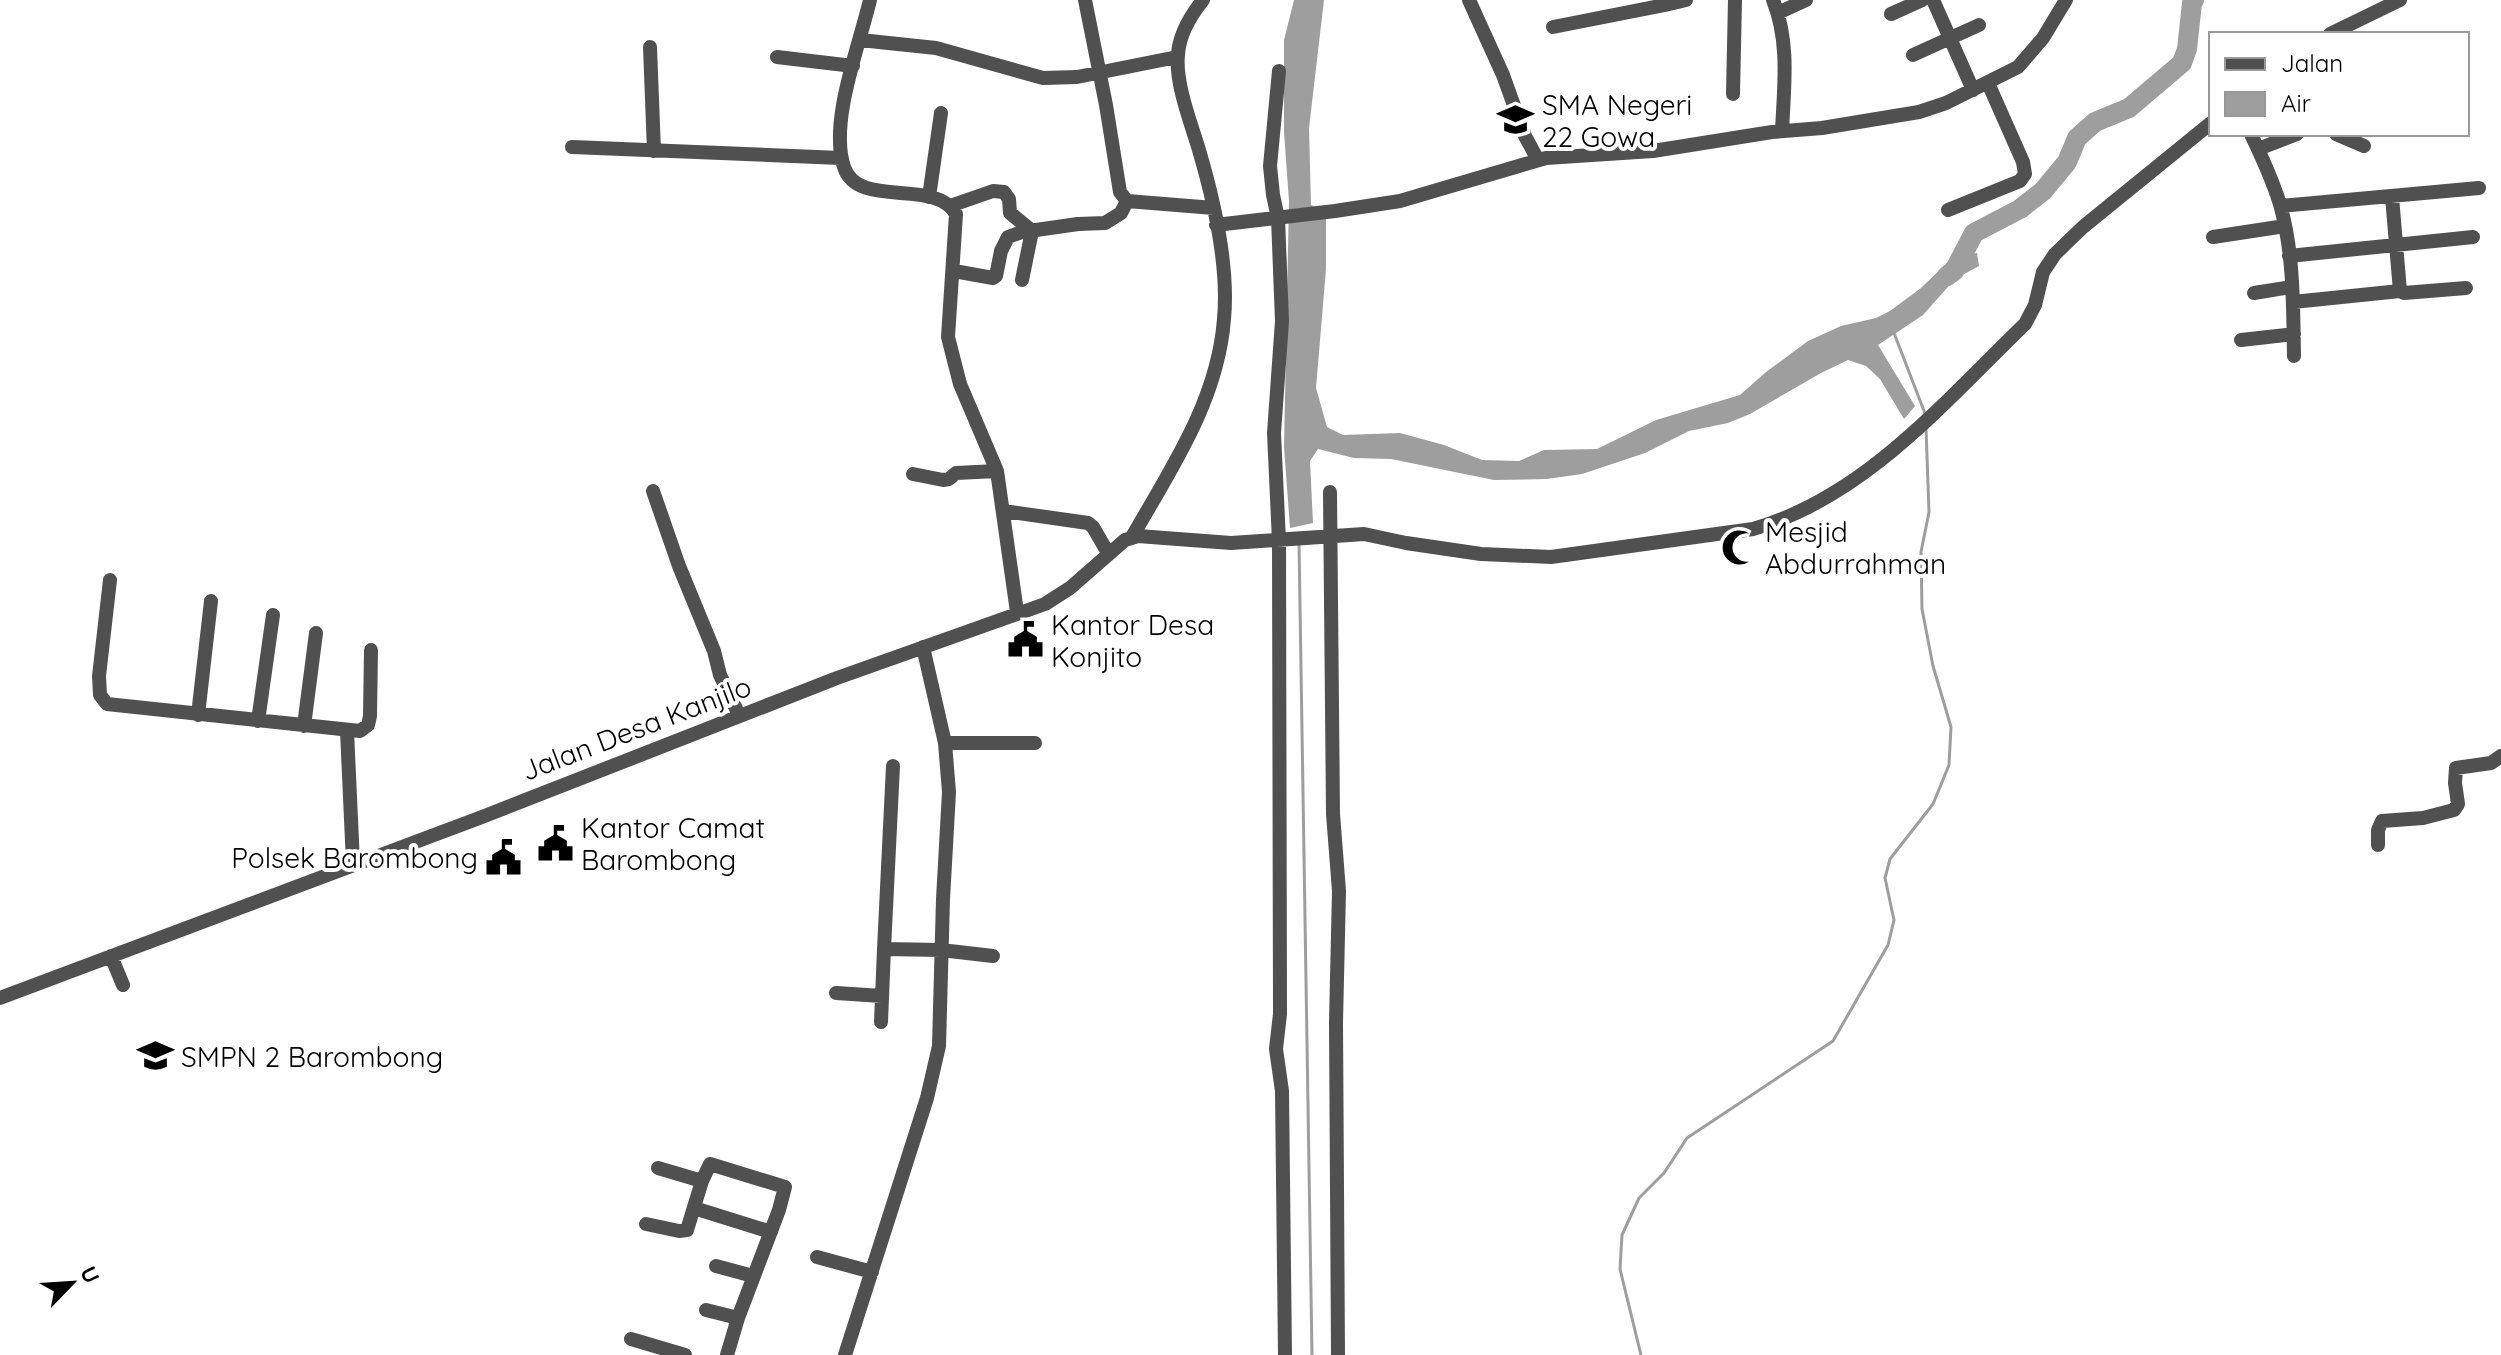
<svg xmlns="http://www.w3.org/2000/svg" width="2501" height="1355" font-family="Quicksand,sans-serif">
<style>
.water{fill:#9e9e9e}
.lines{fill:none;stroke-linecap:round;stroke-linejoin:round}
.stream{stroke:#9e9e9e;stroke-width:3}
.river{stroke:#9e9e9e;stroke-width:20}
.street{stroke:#505050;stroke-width:14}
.labels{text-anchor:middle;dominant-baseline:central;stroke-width:8;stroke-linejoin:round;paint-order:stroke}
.poi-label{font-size:28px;fill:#000;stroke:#fff;text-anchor:start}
.street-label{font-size:28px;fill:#000;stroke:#fff}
</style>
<rect width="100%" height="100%" fill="#fff"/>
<path class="water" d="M1294,0H1324L1309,128L1311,205L1326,211V269L1316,388L1327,427L1343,435L1400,433L1444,445L1482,460L1519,461L1544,450L1597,449L1656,420L1740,395L1766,372L1808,341L1841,326L1876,318L1890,311L1921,288L1954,256L1977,253L1979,266L1955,279L1923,315L1878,345L1915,406L1904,419L1880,379L1866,366L1848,360L1821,373L1750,414L1728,423L1689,431L1645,453L1582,474L1547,479L1494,480L1391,459L1354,458L1318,449L1310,461L1313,523L1290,528L1284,447L1289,201L1284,132V40Z"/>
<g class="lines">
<path class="stream" d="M1894,333L1926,416
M1299,543L1312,1355
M1641,1355L1620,1269L1622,1235L1639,1198L1664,1173L1687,1138L1833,1041L1888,945L1894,920L1885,878L1890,859L1933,804L1949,765L1951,727L1933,666L1922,609L1921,552L1929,512L1926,428"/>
<path class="river" d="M1947,276L1954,271L1974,233L2020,209L2043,191L2067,162L2077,138L2095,122L2129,108L2182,63L2187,49L2192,3L2194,0"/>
<path class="street" d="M870,0C859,47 829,122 844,167C858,210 935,177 956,214L948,337L960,384L997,471L1017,612
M1085,0L1106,105L1120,192L1127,201L1214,208
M1469,0L1503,75L1525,136L1538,160
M1664,0L1665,5L1686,0
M1773,0C1790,43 1784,86 1782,131
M1933,0L1973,90
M1778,13L1806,0
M1891,14L1922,0
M1553,27L1665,5
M2330,34L2400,0
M860,40L936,48L1043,78L1077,77L1177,57
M650,47L654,151
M1913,55L1979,25
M777,57L853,66
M1279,71L1270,166L1273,195L1278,218L1282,321L1274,433L1279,541L1280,1014L1276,1049L1282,1091L1285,1355
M1733,94L1735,0
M2251,134C2262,158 2274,182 2281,208C2294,256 2293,307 2294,356
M2336,134L2364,146
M572,147L841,158
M2258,149L2297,134
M929,197L941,113
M2392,197L2400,291L2404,293L2466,288
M950,206L993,191L1004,192L1009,199L1010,213L1032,231
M2281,206L2479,188
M1948,210L2020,181L2025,174L2023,162L1988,83
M1216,225L1335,211L1400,201L1546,158L1653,151L1772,132L1822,128L1919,112L1946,103L2018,67L2043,38L2066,0
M2213,237L2285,226
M2289,256L2473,237
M954,271L993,278L996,276L1001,251L1008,237L1022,232L1078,224L1105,223L1121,213L1127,201
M1022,280L1032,231
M2254,293L2291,287
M2293,302L2400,291
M2241,340L2294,334
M913,474L943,480L949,479L956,473L997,471
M653,491L679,566L714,651L720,675L739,715
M1330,492L1333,814L1339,891L1336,1022L1338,1355
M1004,511L1088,523L1093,527L1108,553
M1132,537C1171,469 1218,400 1224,319C1229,266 1214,201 1199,150C1191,123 1175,83 1178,55C1179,35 1191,15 1203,0
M110,580L99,676L100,695L107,704L360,731L368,725L370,716L371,650
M198,715L211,601
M258,721L273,615
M304,726L316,633
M347,731L353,863
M945,743H1035
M893,766L884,949L941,950L993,956
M2378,845V830L2382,821L2423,818L2454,810L2458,804L2455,783L2456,768L2491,763L2501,756
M111,956L123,985
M836,993L882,996
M0,998L482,817L837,678L1045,604L1070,588L1125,540L1138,536L1231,543L1364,534L1406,543L1481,554L1551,557L1753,529C1865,497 1944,402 2025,324L2035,305L2043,272L2055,254L2083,227L2211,123
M881,1022L884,949
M658,1168L702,1181
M694,1208L771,1232
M646,1224L679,1231L687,1230L702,1181L710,1164L785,1187L779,1210L738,1318L727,1355
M817,1257L872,1272
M716,1266L753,1276
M706,1310L738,1318
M631,1339L685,1355
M845,1355L927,1098L939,1046L943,899L949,792L945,743L923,647"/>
</g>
<defs>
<symbol id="school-bare" viewBox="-9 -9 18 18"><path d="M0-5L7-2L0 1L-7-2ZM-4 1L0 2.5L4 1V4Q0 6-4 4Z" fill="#000" stroke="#fff" stroke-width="2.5" paint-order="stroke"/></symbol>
<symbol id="mosque-bare" viewBox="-9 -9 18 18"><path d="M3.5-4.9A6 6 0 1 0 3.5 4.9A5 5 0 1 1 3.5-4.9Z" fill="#000" stroke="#fff" stroke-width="2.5" paint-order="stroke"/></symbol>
<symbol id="civic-bare" viewBox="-9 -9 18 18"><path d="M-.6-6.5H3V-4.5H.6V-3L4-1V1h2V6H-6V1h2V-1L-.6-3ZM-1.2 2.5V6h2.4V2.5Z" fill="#000" stroke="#fff" stroke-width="2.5" paint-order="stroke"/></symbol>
</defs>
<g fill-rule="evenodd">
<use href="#school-bare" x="1490" y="94" width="51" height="51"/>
<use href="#mosque-bare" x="1714" y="522" width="51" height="51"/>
<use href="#civic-bare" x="1000" y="614" width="51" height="51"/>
<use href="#civic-bare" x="530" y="818" width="51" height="51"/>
<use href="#civic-bare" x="478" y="832" width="51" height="51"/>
<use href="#school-bare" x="130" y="1030" width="51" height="51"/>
</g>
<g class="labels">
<g class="poi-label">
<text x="1542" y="104">SMA Negeri<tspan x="1542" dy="32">22 Gowa</tspan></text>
<text x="1765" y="531">Mesjid<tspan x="1765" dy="32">Abdurrahman</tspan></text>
<text x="1051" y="624">Kantor Desa<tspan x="1051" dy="32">Konjito</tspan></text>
<text x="581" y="827">Kantor Camat<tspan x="581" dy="32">Barombong</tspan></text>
<text x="478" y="857" text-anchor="end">Polsek Barombong</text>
<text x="181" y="1056">SMPN 2 Barombong</text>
</g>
<g class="street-label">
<text transform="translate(636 728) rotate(-21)">Jalan Desa Kanjilo</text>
</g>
</g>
<rect x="2209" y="32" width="260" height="104" fill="#ffffff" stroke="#999999" stroke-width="2"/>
<rect x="2225" y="58" width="40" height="12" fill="#505050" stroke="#999999" stroke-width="2"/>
<text x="2281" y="72" font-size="24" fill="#000000">Jalan</text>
<rect x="2225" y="92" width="40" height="24" fill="#9e9e9e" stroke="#999999" stroke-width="2"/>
<text x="2281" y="112" font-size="24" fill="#000000">Air</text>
<g transform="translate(72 1283) rotate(65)" stroke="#ffffff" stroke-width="6" paint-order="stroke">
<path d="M0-6L14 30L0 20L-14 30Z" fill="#000000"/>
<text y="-12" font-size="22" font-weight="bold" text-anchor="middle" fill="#000000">U</text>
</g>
</svg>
